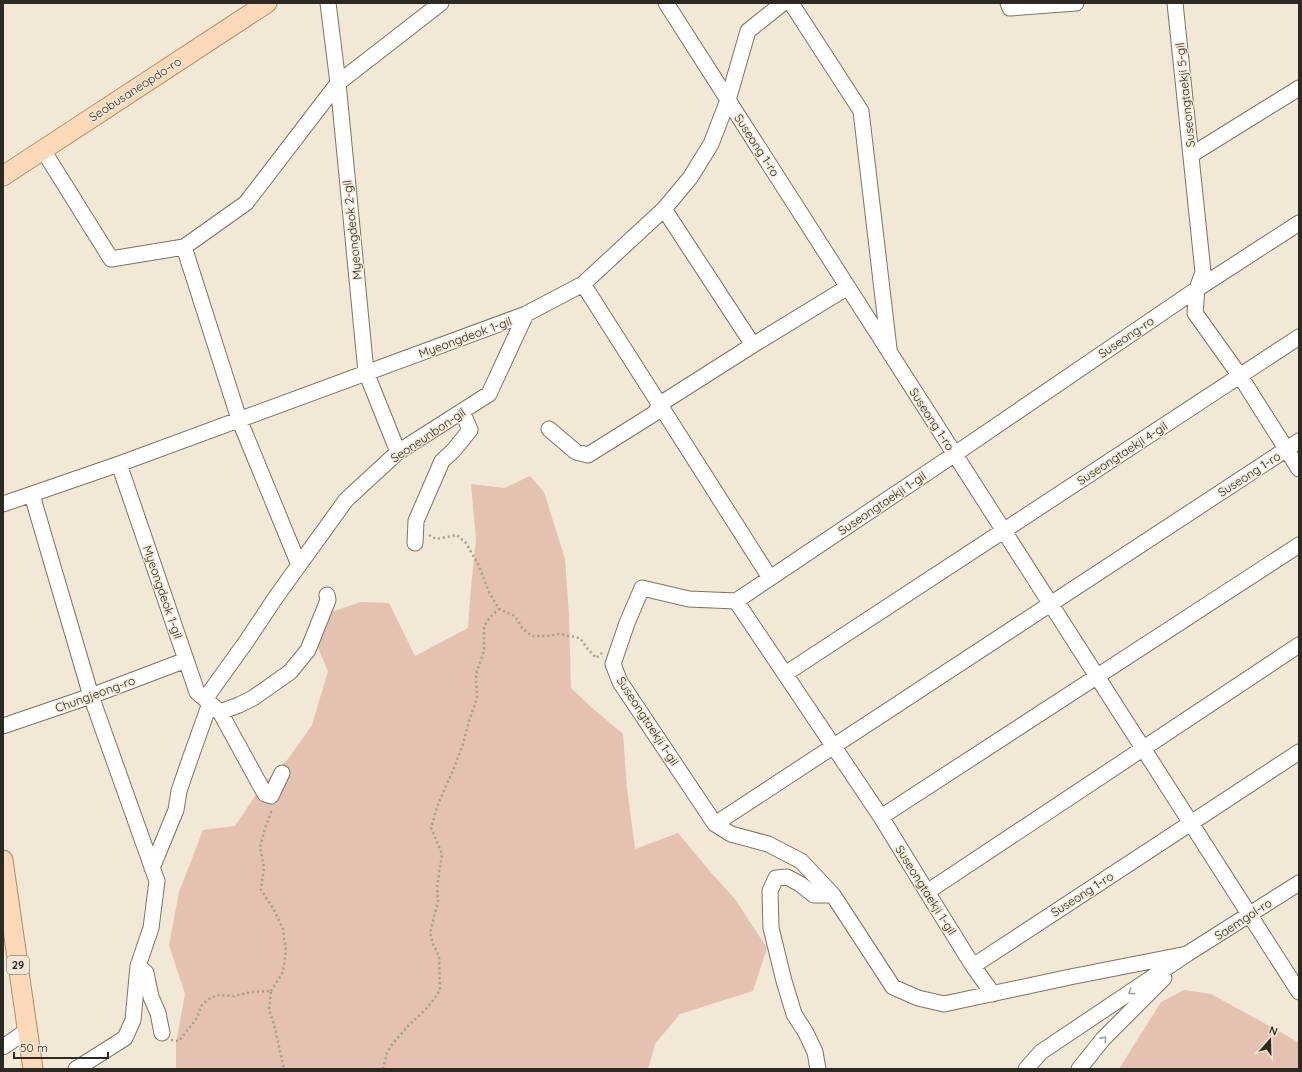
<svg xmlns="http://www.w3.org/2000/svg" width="1302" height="1072" font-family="Quicksand,sans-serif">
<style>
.green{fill:#e5c1b2}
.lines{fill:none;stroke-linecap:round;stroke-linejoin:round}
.minor-casing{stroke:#7c7463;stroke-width:17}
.major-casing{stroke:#b28c66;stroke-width:21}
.path{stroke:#a49d8f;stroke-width:2.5;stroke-dasharray:2 3;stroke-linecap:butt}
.minor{stroke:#fff;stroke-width:15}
.major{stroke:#fcdab9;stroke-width:19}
.oneway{stroke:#a09f9c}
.labels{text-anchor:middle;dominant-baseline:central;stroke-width:3;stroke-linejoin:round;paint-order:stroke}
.shield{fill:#f1e8d5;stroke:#676258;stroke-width:1}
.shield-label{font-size:11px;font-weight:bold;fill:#2c2922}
.street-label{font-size:12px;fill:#2c2922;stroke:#f1e8d5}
</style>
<rect width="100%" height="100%" fill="#f1e8d5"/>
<path class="green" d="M530,476L544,492L565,559L569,616L571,688L591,707L623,734L627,788L635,849L678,833L713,875L735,899L767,948L753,991L680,1014L655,1044L648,1069H176V1043L185,994L169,945L179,892L203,830L235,826L263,784L288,759L312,725L328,671L315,641L328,613L361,602L389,603L415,656L468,628L471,587L476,539L471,484L505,488Z
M1184,990L1211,994L1284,1034L1299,1043V1069H1119L1161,1002Z"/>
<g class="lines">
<defs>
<path id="minor" d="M328,3L338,83L366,372L398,452
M666,3L1299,992
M791,3L861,111L889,349
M1008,3L1010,8L1076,3
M1175,3L1203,272L1197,289L1195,313L1240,376L1299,469
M43,150L111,259L184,247L246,203L338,83L441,3
M1191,155L1299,88
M664,209L753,345
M184,247L239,419L299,565
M583,284L770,578
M660,404L753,345L848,287
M549,429L576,452L588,455L655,413L660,404
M119,464L197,692L220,712L265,794L271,796L282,773
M32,495L91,696L157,881L151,928L138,966L133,1020L125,1038L76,1069
M3,504L119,464L526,314L583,284L664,209L690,178L711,144L728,100L748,31L783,3
M415,543L416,521L442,461L453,451L470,430L462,411
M736,601L881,817L927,892L973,966L993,994
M785,674L1299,337
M205,699L246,642L276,597L346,500L398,452L489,394L526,314
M220,712L239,705L253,698L290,672L308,650L328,600L327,595
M3,726L91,696L186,660
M881,817L1299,545
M715,824L1299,441
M152,868L176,810L179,791L190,759L210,703
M927,892L1299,645
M1187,954L1070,977L944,1004L918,998L893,987L833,895L801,861L768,844L731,834L715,824L620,682L613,664L627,623L642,588L689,599L736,601L955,454L1197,289L1299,223
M138,966L146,973L151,997L158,1013L162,1033
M973,966L1299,752
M3,1047L28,1030
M818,1069L815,1052L806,1033L794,1014L784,981L771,928L770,891L776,878L787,877L800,884L814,895H833
M1026,1069L1041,1052L1187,954L1299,883
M1079,1069L1103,1039L1164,978"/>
<path id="major" d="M3,176L267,3
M3,860L33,1069"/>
</defs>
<use href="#minor" class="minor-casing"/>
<use href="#major" class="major-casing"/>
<path class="path" d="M429,535L436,539L457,535L466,543L479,566L489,592L499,609L515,616L522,628L532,636H547L559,634L580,638L587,648L596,658L602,653
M271,991L283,972L286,951L283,929L273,908L261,890L264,867L260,847L265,828L271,812V808
M171,1040L179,1041L197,1018L201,1006L209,999L217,995L234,996L251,992L271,991L269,1010L274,1024L284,1069
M383,1069L387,1053L393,1043L410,1024L426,1009L435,998L440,990L439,956L433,944L430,933L438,901L437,888L442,854L431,828L438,804L454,768L463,744L469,721L477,698L476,674L484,651V626L490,617L499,609"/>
<use href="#minor" class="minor"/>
<use href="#major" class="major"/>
</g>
<defs><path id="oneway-chevron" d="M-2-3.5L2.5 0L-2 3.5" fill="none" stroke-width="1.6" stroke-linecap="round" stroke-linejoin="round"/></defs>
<g class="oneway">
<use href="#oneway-chevron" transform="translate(1131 992) rotate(146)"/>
<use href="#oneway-chevron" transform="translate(1104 1039) rotate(-48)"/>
</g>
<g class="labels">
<rect class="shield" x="7" y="956" width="22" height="18" rx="3"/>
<g class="shield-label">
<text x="18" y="965">29</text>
</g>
<g class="street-label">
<text transform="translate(135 89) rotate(-33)">Seobusaneopdo-ro</text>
<text transform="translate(1185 95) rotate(-96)">Suseongtaekji 5-gil</text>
<text transform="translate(757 145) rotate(57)">Suseong 1-ro</text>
<text transform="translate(352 230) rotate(-96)">Myeongdeok 2-gil</text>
<text transform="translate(465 337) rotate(-20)">Myeongdeok 1-gil</text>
<text transform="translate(1126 337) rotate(-34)">Suseong-ro</text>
<text transform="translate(932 419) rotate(57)">Suseong 1-ro</text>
<text transform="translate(428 435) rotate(-34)">Seoneunbon-gil</text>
<text transform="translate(1122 453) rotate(-33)">Suseongtaekji 4-gil</text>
<text transform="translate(1249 474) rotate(-33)">Suseong 1-ro</text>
<text transform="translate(882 503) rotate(-34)">Suseongtaekji 1-gil</text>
<text transform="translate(163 592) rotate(71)">Myeongdeok 1-gil</text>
<text transform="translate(95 694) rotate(-20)">Chungjeong-ro</text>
<text transform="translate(648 721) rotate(57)">Suseongtaekji 1-gil</text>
<text transform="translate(926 890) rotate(58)">Suseongtaekji 1-gil</text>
<text transform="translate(1082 894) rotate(-33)">Suseong 1-ro</text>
<text transform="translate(1243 919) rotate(-33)">Saemgol-ro</text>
</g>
</g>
<rect width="1302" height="1072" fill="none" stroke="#2c2922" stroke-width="8"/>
<g transform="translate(1270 1040) rotate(20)" stroke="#f1e8d5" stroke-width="3" paint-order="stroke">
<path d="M0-3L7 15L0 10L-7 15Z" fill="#2c2922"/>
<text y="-6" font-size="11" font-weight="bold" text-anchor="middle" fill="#2c2922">N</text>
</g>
<path d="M14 1052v6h94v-6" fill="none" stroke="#2c2922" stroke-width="2"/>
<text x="20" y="1052" font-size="12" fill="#2c2922" stroke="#f1e8d5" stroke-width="3" paint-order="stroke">50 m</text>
</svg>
